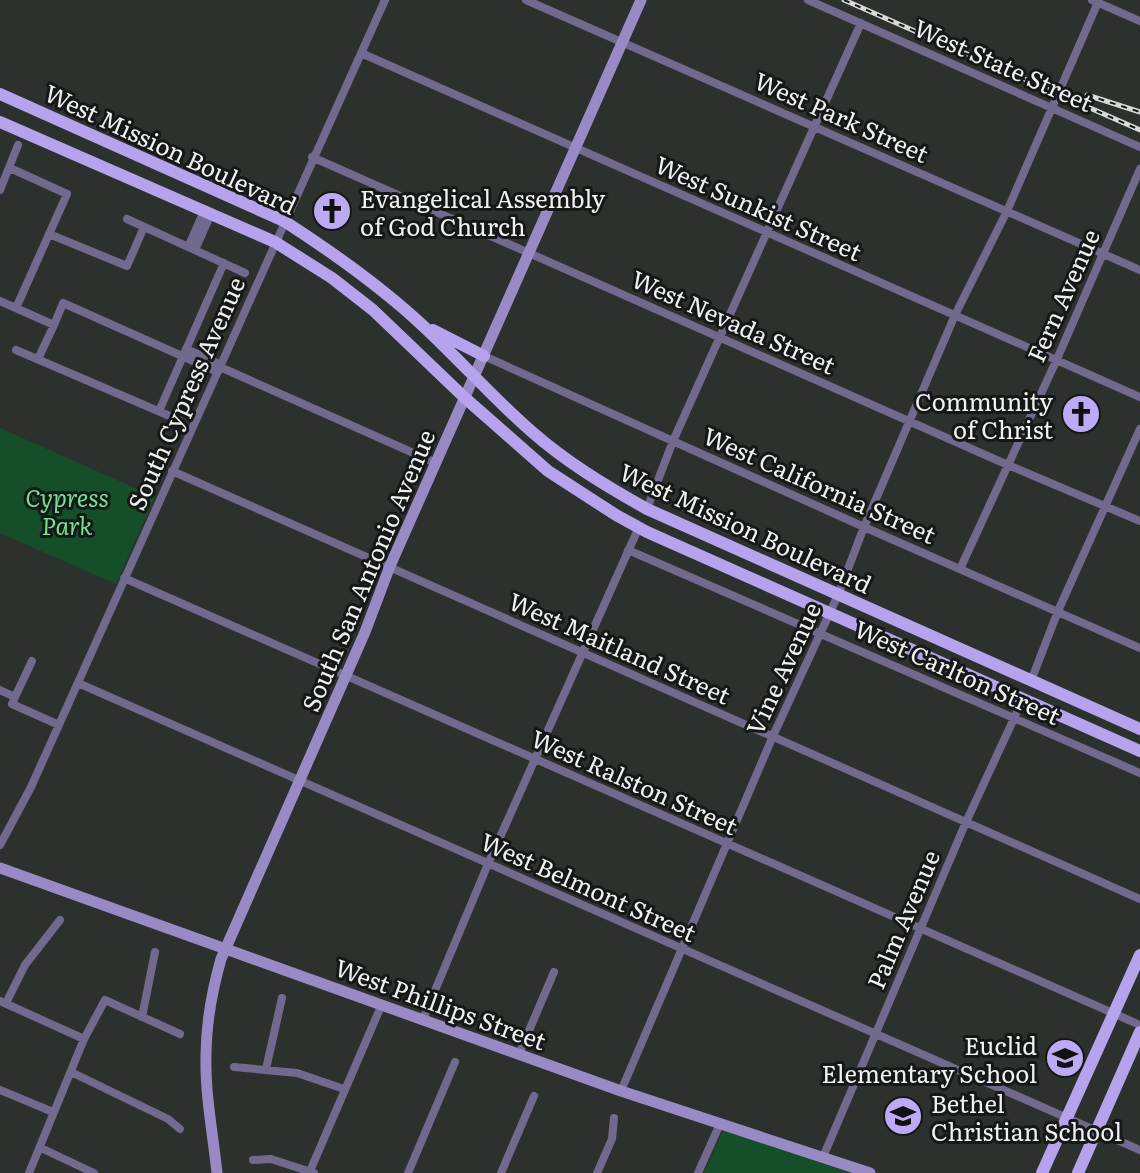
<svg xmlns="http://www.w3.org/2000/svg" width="1140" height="1173" font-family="Literata,serif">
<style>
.green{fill:#154f29}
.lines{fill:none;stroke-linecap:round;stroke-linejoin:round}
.street{stroke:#726a8e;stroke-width:8}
.secondary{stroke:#988ac4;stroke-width:11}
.primary{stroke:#b5a3ee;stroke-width:12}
.rail-casing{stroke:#d7dad8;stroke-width:5}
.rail{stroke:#161817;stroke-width:2;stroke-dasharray:6;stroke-linecap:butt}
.labels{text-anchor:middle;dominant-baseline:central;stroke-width:6;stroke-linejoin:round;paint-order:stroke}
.street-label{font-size:24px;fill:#eff2f0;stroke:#161817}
.poi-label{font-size:24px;fill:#eff2f0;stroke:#161817;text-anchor:start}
.park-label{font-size:24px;font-style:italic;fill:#6fe291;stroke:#161817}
</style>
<rect width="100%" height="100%" fill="#2d312d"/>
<path class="green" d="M0,428L155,497L116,584L0,533Z
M724,1129L850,1173H704Z"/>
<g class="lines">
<path class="street" d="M526,0L1140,270
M808,0L1140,147
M1092,0L1140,21
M361,53L1140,397
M312,157L1008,465L1140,521
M10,168L67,194L16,308
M0,190L18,145
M127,219L245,273
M49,234L127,266L144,227
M188,247L204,211
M195,250L211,214
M0,301L54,325L63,303L218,372
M186,349L221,365
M16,350L179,420
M484,356L864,527L1140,648
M38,359L54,325
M220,367L436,463
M159,411L224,263
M172,471L1140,899
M647,509L673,441L861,23
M628,550L1140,773
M960,569L1057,359L1140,169
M124,578L1140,1025
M1031,681L1058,611L1140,429
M78,683L1140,1150
M0,690L15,697L32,661
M15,697L12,704L59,725
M0,845L31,787L385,0
M0,1001L84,1039
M6,1003L25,965L60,920
M142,1017L155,952
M423,1019L488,864L639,527
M519,1054L554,972
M234,1067L297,1073L344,1089
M266,1069L282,998
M71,1072L168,1119L180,1129
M0,1090L53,1112
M621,1091L773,736L838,595L864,527L955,315L1007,211L1099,0
M41,1148L94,1173
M823,1157L966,822L1023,699
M253,1160L271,1159L314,1173
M310,1171L382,1004
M29,1173L84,1039L105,1000L180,1034
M408,1173L455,1062
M501,1173L534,1096
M597,1173L612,1139L614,1118
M698,1173L720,1124"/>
<path class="secondary" d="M0,868L621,1091L870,1173
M217,1173C213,1134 205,1095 206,1056C206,1023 212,991 221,959L365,632L390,566L641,0"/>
<path class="primary" d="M0,94L284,221C332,252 379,285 421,324C458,358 492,397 531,431C566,462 606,486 647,509L1140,729
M0,122L275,242L332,278L373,310L465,398L548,471L616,515L647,532L1140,751
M433,330L484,356
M1042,1173L1140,955
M1078,1173L1140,1032"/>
<defs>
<path id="rail" d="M844,0L1140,130
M1087,95L1140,112"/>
</defs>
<use href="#rail" class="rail-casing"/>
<use href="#rail" class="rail"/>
</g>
<defs>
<symbol id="church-disc" viewBox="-11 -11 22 22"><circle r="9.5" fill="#bcaaf5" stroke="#161817"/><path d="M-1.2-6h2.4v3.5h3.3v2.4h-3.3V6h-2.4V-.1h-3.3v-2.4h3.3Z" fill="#111"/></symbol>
<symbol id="school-disc" viewBox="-11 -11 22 22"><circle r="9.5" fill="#bcaaf5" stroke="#161817"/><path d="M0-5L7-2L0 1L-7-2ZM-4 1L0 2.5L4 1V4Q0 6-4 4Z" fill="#111"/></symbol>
</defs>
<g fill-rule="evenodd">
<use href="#church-disc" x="310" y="189" width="44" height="44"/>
<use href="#church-disc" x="1059" y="392" width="44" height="44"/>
<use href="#school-disc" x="1043" y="1036" width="44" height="44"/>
<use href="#school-disc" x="881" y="1094" width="44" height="44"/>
</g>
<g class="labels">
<g class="street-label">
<text transform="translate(1004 64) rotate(24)">West State Street</text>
<text transform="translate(842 116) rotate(24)">West Park Street</text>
<text transform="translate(171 148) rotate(25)">West Mission Boulevard</text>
<text transform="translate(759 207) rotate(24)">West Sunkist Street</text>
<text transform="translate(1062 295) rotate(-66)">Fern Avenue</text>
<text transform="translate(734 321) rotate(24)">West Nevada Street</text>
<text transform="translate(185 393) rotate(-66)">South Cypress Avenue</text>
<text transform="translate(820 484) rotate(24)">West California Street</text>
<text transform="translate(746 527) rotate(25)">West Mission Boulevard</text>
<text transform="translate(367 570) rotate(-67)">South San Antonio Avenue</text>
<text transform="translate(620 647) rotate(24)">West Maitland Street</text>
<text transform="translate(782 668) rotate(-65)">Vine Avenue</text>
<text transform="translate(958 671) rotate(24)">West Carlton Street</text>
<text transform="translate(635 781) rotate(24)">West Ralston Street</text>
<text transform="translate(589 886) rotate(24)">West Belmont Street</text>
<text transform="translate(902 919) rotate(-67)">Palm Avenue</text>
<text transform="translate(441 1003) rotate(20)">West Phillips Street</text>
</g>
<g class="poi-label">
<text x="360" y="197">Evangelical Assembly<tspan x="360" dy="28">of God Church</tspan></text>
<text x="1053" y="400" text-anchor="end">Community<tspan x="1053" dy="28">of Christ</tspan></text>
<text x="1037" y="1044" text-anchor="end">Euclid<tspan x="1037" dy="28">Elementary School</tspan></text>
<text x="931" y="1102">Bethel<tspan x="931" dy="28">Christian School</tspan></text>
</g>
<g class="park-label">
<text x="67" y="496">Cypress<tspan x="67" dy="28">Park</tspan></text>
</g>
</g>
</svg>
